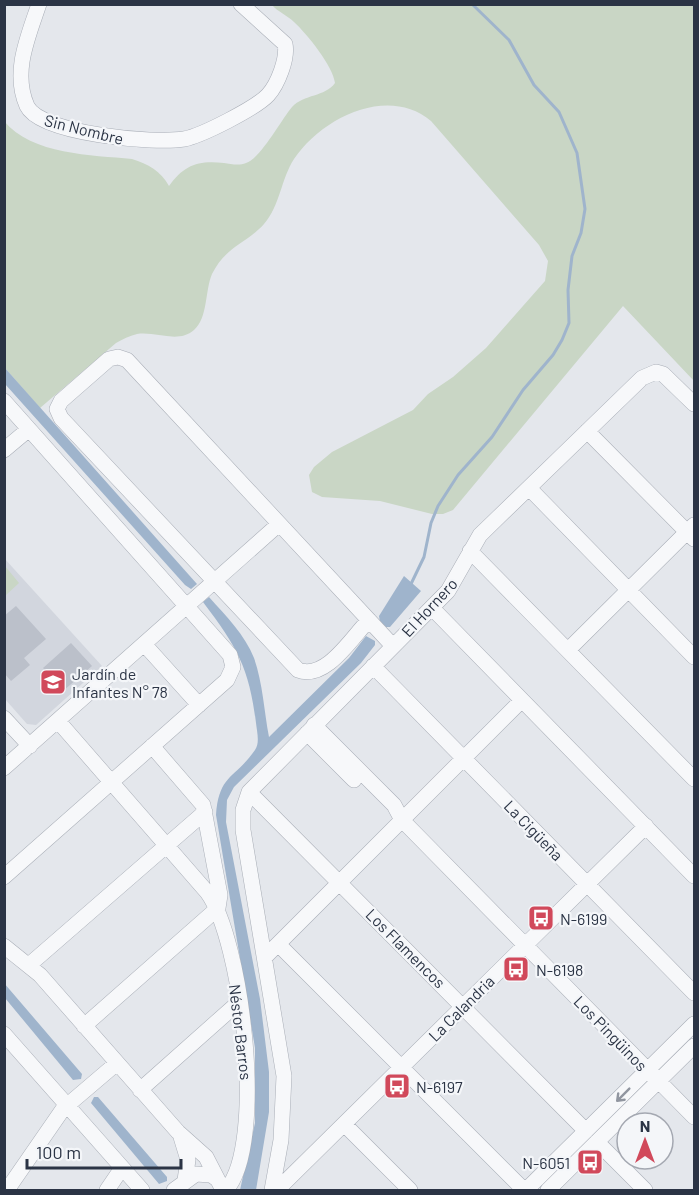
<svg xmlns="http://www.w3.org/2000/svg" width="699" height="1195" font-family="Barlow,sans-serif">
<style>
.built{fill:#d2d6de}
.green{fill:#c9d6c5}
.water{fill:#9fb4cc}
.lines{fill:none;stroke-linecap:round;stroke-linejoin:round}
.stream{stroke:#9fb4cc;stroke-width:3}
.building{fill:#bbc0ca}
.minor-casing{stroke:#a9aeb7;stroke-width:16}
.minor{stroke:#f7f8fa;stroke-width:15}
.oneway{stroke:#9196a0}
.labels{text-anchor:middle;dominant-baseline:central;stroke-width:4.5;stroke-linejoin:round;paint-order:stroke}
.street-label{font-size:16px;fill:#2b3445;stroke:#f4f6f9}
.poi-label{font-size:16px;fill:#2b3445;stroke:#f4f6f9;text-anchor:start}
</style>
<rect width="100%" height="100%" fill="#e4e7ec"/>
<path class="built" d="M4,558L102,666L36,725L27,724L5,699Z"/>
<path class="green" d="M272,5H694V381L623,306L453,510L443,514H432L380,501L322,497L312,492L309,475L314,467L332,452L413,410L428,394L453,377L486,348L545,281L548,261L539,245L431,121C389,85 322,117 294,159C281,179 280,206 264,224C246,244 226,246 212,274C205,290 208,318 194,330C178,344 156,331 137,334C129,336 123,339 116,343L40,408L5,368L4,121C32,155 92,155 132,159C148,164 161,171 169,186C184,165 198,160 224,163C231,164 239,166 246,163C261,158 281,120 292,107C304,94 325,97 335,83C333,66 307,34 294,22C287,15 278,12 272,5Z
M5,566L19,583L5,596H4Z"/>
<path class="water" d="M5,368L197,584L191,589L185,585L5,384Z
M404,576L421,591L390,627H386L380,622L379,616Z
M209,597C226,616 245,635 254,658C263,684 264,711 269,737L349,658L366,636L375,641V645L361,663L234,787L227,800L226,822L260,999L269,1072V1112L256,1190H240L255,1123V1048L216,815C219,774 235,779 255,750C260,743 257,732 256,723C249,667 237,647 203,602Z
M4,983L82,1074L81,1079L73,1080L5,998Z
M94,1097H98L167,1177V1181L159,1184L91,1103Z"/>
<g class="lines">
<path class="stream" d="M410,586L424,557L431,523L438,506L458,475L492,437L523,390L553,355L562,340L569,323L568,290L572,256L581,233L585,209L577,153L559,112L534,85L509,40L472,4"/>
</g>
<path class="building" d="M16,606L46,639L24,658L30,665L11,681L4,673V616Z
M71,643L92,666L63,691L43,668Z"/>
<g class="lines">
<defs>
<path id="minor" d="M39,4C28,37 12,72 27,106C40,134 155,144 184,139C201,136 256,108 268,95C278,84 288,58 285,44L241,4
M4,401L230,655L233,667L227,680L4,877
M587,431L694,539
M4,450L29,429
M529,488L694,657
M470,551L694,779
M432,608L694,876
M369,620C352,637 326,681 298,670L61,418L57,409L61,401L109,359L118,357L127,360L393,646
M144,644L199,705
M568,650L694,525
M373,666L694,993
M4,718L30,746
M58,721L207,892C242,939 267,1144 226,1190
M314,725L394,805L402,820L694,1117
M307,733L354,780
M152,746L203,805L220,895L218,908
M4,768L279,524
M249,792L586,1131
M278,944L524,1190
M4,946L40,975L178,1132L206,1157L223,1190
M266,956L522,700
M29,965L205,812
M84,1026L218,908
M4,1034L142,1190
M140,1090L239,1002
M344,1124L410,1190
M181,1137L188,1160L185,1180
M597,1142L645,1190
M7,1190L63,1109L117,1063
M107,1190L122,1168
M174,1190L196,1174L211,1175L217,1179
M272,1190L281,1140L284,1076L243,830V810L249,792L448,591L480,535L642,378L656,372L663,374L694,404
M277,1190L646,826
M526,1190L694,1024
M548,1190L694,1046"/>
</defs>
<use href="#minor" class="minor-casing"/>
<use href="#minor" class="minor"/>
</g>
<defs><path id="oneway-shaft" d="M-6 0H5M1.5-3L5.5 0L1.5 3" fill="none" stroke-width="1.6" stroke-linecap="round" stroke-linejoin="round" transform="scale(1.5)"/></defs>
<use class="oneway" href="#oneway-shaft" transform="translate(623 1095) rotate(135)"/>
<defs>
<symbol id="school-square" viewBox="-11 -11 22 22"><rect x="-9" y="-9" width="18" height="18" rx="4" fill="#d1495b" stroke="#f4f6f9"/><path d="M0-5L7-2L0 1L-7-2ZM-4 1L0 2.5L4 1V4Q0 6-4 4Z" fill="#fff"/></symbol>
<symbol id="bus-square" viewBox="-11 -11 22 22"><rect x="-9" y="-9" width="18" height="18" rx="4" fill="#d1495b" stroke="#f4f6f9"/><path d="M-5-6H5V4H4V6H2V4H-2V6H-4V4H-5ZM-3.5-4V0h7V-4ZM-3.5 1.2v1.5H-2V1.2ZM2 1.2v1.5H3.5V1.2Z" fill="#fff"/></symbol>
</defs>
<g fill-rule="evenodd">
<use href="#school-square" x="38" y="667" width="30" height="30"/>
<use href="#bus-square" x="526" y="903" width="30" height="30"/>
<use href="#bus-square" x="501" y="954" width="30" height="30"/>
<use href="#bus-square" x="382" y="1071" width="30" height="30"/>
<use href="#bus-square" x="575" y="1147" width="30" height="30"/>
</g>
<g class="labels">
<g class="street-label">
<text transform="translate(84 129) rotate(14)">Sin Nombre</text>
<text transform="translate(429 607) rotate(-47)">El Hornero</text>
<text transform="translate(534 830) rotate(46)">La Cigüeña</text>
<text transform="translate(406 948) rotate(45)">Los Flamencos</text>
<text transform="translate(461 1008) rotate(-45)">La Calandria</text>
<text transform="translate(241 1032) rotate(83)">Néstor Barros</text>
<text transform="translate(611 1033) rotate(46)">Los Pingüinos</text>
</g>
<g class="poi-label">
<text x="72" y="673">Jardín de<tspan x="72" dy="18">Infantes N° 78</tspan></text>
<text x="560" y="918">N-6199</text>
<text x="536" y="969">N-6198</text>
<text x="416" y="1086">N-6197</text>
<text x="570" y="1162" text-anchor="end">N-6051</text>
</g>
</g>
<rect width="699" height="1195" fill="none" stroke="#2b3445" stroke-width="12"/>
<g transform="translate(645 1141)"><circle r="28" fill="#f4f6f9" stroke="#a4a8b1" stroke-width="1.5"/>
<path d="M0-4.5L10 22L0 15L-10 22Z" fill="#d1495b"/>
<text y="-9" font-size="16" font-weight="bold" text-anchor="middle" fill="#2b3445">N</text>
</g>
<path d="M27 1159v9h154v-9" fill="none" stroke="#2b3445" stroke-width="3"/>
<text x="36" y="1159" font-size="18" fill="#2b3445" stroke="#f4f6f9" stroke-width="4.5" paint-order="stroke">100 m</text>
</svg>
